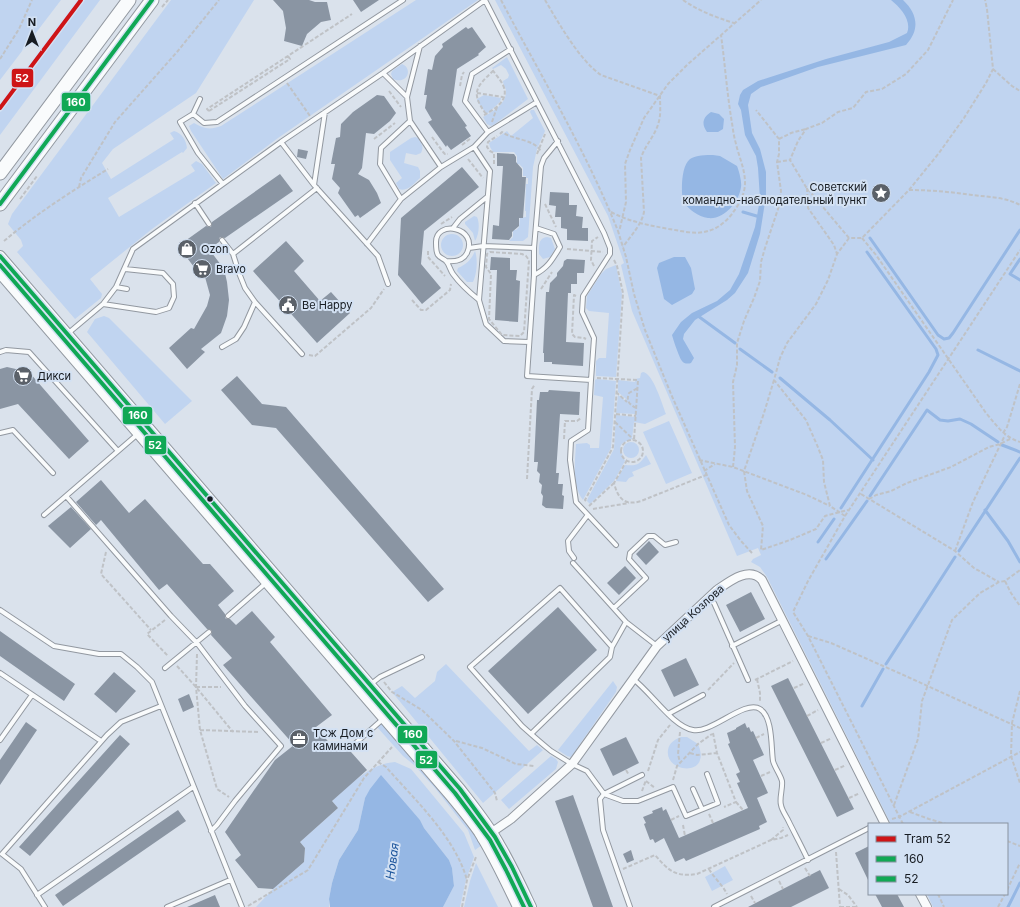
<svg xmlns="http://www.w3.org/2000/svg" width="1020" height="907" font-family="Inter,sans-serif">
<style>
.green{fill:#c0d4f0}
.water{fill:#95b7e4}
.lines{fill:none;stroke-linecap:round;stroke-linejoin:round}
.stream{stroke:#95b7e4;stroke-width:3}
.building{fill:#8a95a3}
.service-casing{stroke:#9298a0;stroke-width:6}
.minor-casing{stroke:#9298a0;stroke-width:10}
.tertiary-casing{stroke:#9298a0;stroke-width:12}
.primary-casing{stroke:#9298a0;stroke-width:15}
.path{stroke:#bfc2c6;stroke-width:2;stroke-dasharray:4 2;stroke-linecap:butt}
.service{stroke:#f9fbfc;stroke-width:4}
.minor{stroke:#f9fbfc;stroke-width:8}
.tertiary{stroke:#f9fbfc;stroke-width:10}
.primary{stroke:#f9fbfc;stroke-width:13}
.bus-1-casing{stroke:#d3e1f3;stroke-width:7}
.bus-2-casing{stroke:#d3e1f3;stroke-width:7}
.bus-1{stroke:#10a855;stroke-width:4}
.bus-2{stroke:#10a855;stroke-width:4}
.tram-1-casing{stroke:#d3e1f3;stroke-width:7}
.tram-1{stroke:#ce1417;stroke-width:4}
.bus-dot{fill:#171c22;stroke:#d3e1f3;stroke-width:1.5}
.labels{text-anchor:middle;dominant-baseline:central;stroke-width:4;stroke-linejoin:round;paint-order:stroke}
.poi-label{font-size:11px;fill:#171c22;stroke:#d3e1f3;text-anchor:start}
.street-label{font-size:11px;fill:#171c22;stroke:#d3e1f3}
.water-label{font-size:12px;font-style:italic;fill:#1c559c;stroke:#d3e1f3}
.line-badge{stroke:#d3e1f3;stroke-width:1.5}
.badge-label{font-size:11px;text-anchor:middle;font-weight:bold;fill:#fff}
</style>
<rect width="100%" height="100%" fill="#dae2ec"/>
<path class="green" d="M0,0H61L0,80Z
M84,0H100L0,135V112Z
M171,0H254L196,93L113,149L102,163L111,179L174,139L170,133L174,131C182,133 186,140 187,148L183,153L182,152L108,198L119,217L195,171L191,165L196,161L202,164L216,183L152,229L90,279L102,294L101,298L75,319L17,252L23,246L21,240L8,224L12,214Z
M416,0H478L278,138L223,179L191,131L189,126L194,123C204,129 210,130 221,126Z
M495,0H1020V907H933L927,894H1007V824H891L767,577L760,567L751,562L753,559L761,555L758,548L737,556L632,311L621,265L624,263L608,216Z
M507,57L528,99L495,124L491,126L487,124L483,117C493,111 507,104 506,90C505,87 503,84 503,81L508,78L509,75L506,69L501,65L493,69L492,68Z
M402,64C413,68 408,85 393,79L391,74L392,71Z
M484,95L501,98L500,102L488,113H486L477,101V99Z
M531,110H534L545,131L537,149L533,167L528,237L523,241H509L513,237V230H516L519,227L520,218L526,217V211H525L526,184H528V178H526V176H523V168L519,164H517V156L514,152H493L490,147L489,143L507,131L511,136L533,118L530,112Z
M415,137L418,138C422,144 424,147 421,153L416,155L406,153L404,163L418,167L420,171V178C413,184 408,192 399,189L396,183L402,178L390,160V152L411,138Z
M474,216L477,217C480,223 479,235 475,241L473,233L465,224V222Z
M441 245a11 11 0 1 1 22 0a11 11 0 1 1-22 0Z
M547,237L551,238L555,249L550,257L543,259L539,254C539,246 538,238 547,237Z
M475,251C478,259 477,274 473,282H467L457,271L458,268C467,264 471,260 475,251Z
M616,265L622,294L616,377L596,376V361L599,358H606L609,313L589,311L586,308L587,296L601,274L606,269Z
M104,316L109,318L192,401L165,424L87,332L95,319Z
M643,372C653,373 662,404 666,414L645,424L634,422L632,439C614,445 621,449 625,461L614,481L590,504L587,501L588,498L614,449L616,415L635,417V414L616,413L618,395L626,401V399L618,392V380L635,382V379L640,378L641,373Z
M597,379L616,381L611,448L583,500C572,487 575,461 576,444L587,443L590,445V448H599L603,397L594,395L595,380Z
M669,421L692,473L666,484L643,432Z
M623 450a8 8 0 1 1 16 0a8 8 0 1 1-16 0Z
M646,455L651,464L632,472L634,476L629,478L626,482L616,481L625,465C637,466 639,465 646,455Z
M446,664L529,751L537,745L543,750L483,803L392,692L402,686L415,698L435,681L437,672Z
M613,681L617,687L616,692L571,757L567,756L558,750Z
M381,723L385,724L470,826L482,845L475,850L468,830L435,788L414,765L403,756L377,727Z
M681,737H687L698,744C700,749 702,755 700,760C696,775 665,769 668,750C669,743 675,739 681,737Z
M551,756L556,759L558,762L556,769L509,809L501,800Z
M395,762L411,769L464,833L474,857L466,880L460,907H443L454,886L452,868L449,860L424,828L420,820L402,800L365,798L358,830L339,860L332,883L329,899V907H256L273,889L304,862L305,848L300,842L338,808L332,801C351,784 369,764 395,762Z
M476,863L498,907H464L470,881Z
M725,866L733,880L712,891L705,877Z"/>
<path class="water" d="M891,0H903C918,14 920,30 906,45L818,67L761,87L751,94L748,105L752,133L760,149L766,172V196L760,234L748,273L735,293L727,300L695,320L684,334L683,339L694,358L691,363C688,364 684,364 682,361C679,357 673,339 672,335L681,322L692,313L717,301L730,290L739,274L755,227L760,199L758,168L756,156L745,135L741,110L738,104L740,95L743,90L758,81L826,59L889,42L907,33C912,21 901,8 891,0Z
M711,112L719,114L724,119L723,129L718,132H707C701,124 703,117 711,112Z
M713,155L720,156L737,166C739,171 742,182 741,187C739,202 724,220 708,218C698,217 689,209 683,202C681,191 681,166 690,159C696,155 706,155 713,155Z
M674,257H685L691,268L695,289L692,294L672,305L664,299L657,268L659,263Z
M381,775L420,820L424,828L449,860L452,868L454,886L443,907H330L329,899L332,883L339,860L358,830L365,798L370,789Z"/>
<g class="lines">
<path class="stream" d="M743,212L760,217
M870,238L938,335L944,339L949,338L953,333L1020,230
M1020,259L1010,274L1020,280
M698,316L735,343
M740,349L772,372
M978,350L1020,371
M780,378L830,420L873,460
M1002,445L1020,452
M870,496L927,410L940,420L948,421L960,419L971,424L998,442
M841,508L929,372L938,355L936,349L867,252
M985,510L1008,541L1020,562
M818,542L834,519
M959,551L1020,458
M826,559L867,501
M886,664L955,557
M862,706L883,669
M1008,907L1020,883"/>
</g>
<path class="building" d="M273,0H309L315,2H327L331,20L321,22L307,34L302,46L284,41L286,28L283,11Z
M353,0H379L361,12Z
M466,27L468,29L472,27L486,47L478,54L479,55L457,69L452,105L467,126L465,127L471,136L451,150L447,145L446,147L428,122L432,120L425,108L427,95H424L428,69L432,70L435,56L443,47L442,44Z
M377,95L384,96L396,113L390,121L374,134L366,133L362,168L358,174L369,180L377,193L381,203L360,218L358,215L355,217L338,193L340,188L332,179L335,164H331L336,138L340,137L341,124L353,112Z
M298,149L308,151L306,159L297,157Z
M497,153L514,154L516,157V162L522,169V177H526L523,218H519V226L512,232V236L509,240L492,239L493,225L499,226L503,166H497Z
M462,167L479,187L424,231L421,264L441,288L422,304L398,275L401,218Z
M280,174L293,191L225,238L220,237L219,239V242L209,249L224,269L227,282L229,300L227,316L221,333L201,349L205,352L187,369L169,348L191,328L194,329L207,306L210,295L205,277L197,265L194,267L178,246L206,226L209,227H211L212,222Z
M550,192L569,193V205H577L576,216L583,217L582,228H588V241L567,240V229L561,228V217H555L556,206L549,205Z
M286,241L304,261L294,271L320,301L331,292L350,313L317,343L253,271Z
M491,257L510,258V270H517L516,280L520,281L518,322L495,320L497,270H490Z
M567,259L585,260L584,273H577V284H571V293H568L566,342L584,343L583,366L552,364V362H544V353H543L546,292H549L550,283L557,276V273L563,266L564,261Z
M7,367L29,372L89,441L69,459L18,404L0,409V369Z
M237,376L262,404L286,407L444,589L428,602L276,428L252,425L221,390Z
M549,390L580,392L579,415L560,414L556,473H559L558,484H563L562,495L564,496L563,509L546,508L542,505L543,496L541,493L542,485L539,482L540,474L537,471L538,462H534L537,400H539L540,392H548Z
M101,480L129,513L145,499L203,564H210L234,591L218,605L225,614V618L227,619H230L236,625L252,611L275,637L270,642L332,715L316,727L337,752L345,745L347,746L346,751L348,752H351L367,770L332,801L338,808L300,842L305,848L304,862L273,889L258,888L235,860L241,855L225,832L275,760L294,745L223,665L232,658L211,635L212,632L211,630L207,629L167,584L159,590L101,520L96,525L76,502Z
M71,507L91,529L70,548L48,526Z
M649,541L659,552L646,565L636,554Z
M625,566L636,578L619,595L607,583Z
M751,592L765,619L740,632L726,605Z
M558,607L597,650L528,714L488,671Z
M0,631L75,684L64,701L0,656Z
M686,658L699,685L674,697L661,670Z
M114,672L136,691L116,713L94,694Z
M788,678L854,809L837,817L771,686Z
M189,694L194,707L183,712L178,699Z
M26,722L37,730L0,785V760Z
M745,723L747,728L749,727L751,732L753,731L764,755L753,760L768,793L757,798L767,822L759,826L760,829L686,861L684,858L675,862L664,838L655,843L653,839L650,840L644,824L646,823L643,817L653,813L652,811L662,807L663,811L666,809L679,838L748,808L737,783L740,782L736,774L740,772L728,744L730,743L727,733L736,729V728Z
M120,735L130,744L30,856L19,847Z
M626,737L639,763L613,776L600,749Z
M573,795L587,834L613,907H593L555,801Z
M178,810L186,821L63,906L55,895Z
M869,846V882L855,853Z
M631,850L634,860L627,863L623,854Z
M820,870L829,888L791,907H748Z
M875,894H897L904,907H882Z
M215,895L220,907H187Z"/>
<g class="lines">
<defs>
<path id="service" d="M485,0L604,233L610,248V254L583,296L582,312L594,338L591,380L527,376L534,275V248L541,166L544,158L558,141
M383,73L407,97
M325,112L314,185L378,256L388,284
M193,114L200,99
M410,121L441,167
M488,132L465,101L472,74L511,49
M281,142L314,185
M474,147L490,171L479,300L486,324L504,341L529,342
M222,183L198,153L180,122L193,114L204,123L217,122L403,0
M401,199L380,164L381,148L410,121L407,97L420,46
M195,203L209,224
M453,228L460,219L487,197
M222,240L233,254
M367,244L401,199L441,167L474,147L488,132L537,102
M469,248L483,246L534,248
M446,261C454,262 463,261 467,253C479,227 435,219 436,243C436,247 436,252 438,255C440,258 444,259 446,261C449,264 450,270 453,274C461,285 469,292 479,300
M534,275C548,268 552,260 560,247L554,234L536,228
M116,287L127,289
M103,304L156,312L169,308L174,297L173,284L163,273L125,269
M59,341L103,304L116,287L133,249L281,142L383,73L485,0
M222,347L236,339L244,327L255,302
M0,352L6,350L29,352L118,451
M302,354L255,302L245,288L239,273L233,254L317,188
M591,380L588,430L571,441L570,460L576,502L616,545
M0,433L13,430L53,473
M66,496L171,616L197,643L245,706L281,746L235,801L217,825L211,831
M44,515L147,426
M574,558L569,551L568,541L587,516
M573,563L626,622L657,646
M709,598L714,603L748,680
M614,608L646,578L629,559L630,553L648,536H654L665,545L676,542
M0,610L54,646L99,654H121L137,667L152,682L242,907
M228,616L267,582
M732,646L783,620
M612,647L626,622
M165,668L209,632
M0,673L101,741
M633,679C651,692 672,726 693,730C711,734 745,699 760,709C773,717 771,748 773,761C775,768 780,774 782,781C783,789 779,798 781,805C782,811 787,817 789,822C795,834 802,847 808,860
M371,684L380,677L422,657
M668,714L703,695
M531,734L610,657L612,647L560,588L470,667L522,726C532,735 541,743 551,751L572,764L587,771L604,794L623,801H638L673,787L686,816L718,803L707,774
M0,740L32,695
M349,749L392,711
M693,789L702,809
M37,895L193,787
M45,907L21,869L2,854L107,735L121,722L161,706
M167,907L230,880
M630,907L603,830L600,799L604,794L642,775
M714,907L869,828"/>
<path id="minor" d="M482,839L511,819L572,764L657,646L717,590C730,581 749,566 762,580L885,824
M920,894L927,907"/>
<path id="tertiary" d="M0,256L460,789C474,807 488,824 499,844C511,864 521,886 531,907
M0,273L450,795C460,807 470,819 479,832C494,856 506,882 518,907"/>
<path id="primary" d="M0,173L129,0
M0,204L152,0"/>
</defs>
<use href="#service" class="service-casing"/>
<use href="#minor" class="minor-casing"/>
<use href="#tertiary" class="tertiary-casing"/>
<use href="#primary" class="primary-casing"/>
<path class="path" d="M501,0C541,76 586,151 618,231
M545,0C558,22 580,61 601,75L660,96C660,104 661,114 659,121C656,135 645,145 641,158L644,212C641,226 631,235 623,247
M683,0C699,11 715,17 734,23
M162,7L168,0
M0,59L19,29L32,0
M993,69L1012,86L1020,91
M287,83L310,116
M460,86L462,75L464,72
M389,91L401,107
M477,93L503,97
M209,111L207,109L352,14
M209,111L290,59L288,56
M486,114C471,93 475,88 493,71
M484,115C495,109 510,100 503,85C500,79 495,74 492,69
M492,122L497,107
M500,134L502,132C512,140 536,139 541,152
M432,137L443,152L445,154H448
M374,139L395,123
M779,139L791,133L806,129
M462,145L471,138
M537,154L545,134
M468,159L483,178
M777,162L790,160
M494,164V153L490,151L487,147L488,142L497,136
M79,187L81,178L115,122L177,52L219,0
M807,188L808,208L834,245L837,254
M909,190C930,190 951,192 972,195C988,197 1005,197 1020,205
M20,199L37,176
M545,204L556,227
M611,212C630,222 648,225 669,229C682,231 696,235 708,231C718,229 729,219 734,211C740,203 745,193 745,183C745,169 739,157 736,144C734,137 733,130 732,123C727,94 725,64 721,35
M441,224L452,217
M849,238L806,187L790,160L798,141L806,129L822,123L838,112L853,108L866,92L882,89L906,74L928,50L953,0
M862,238L876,255L986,413C997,426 1004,437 1020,442
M4,241C36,214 72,191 108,169
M567,249L603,252
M428,251V257L445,276
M490,252L522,254L526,256L529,260L524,332L520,336L502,335L489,319L491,274L486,267L487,254Z
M594,266L591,260L592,241L598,237
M541,289L552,272
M576,296L574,295L572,334L575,337L584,338L586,339
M412,300L421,310H426L450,290L451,284
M309,355L315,356L371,308L384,289
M597,378L638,380L634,440
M774,380L764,413L744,471L747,491L763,526L761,550L790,540L816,529L825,516L848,510
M616,392L627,402
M636,408C629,404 626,401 629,393L638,388
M616,414L636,416
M615,422L633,439
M1003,433L1007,427L1020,384
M564,439L565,421H577L581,418V417
M621 451a11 11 0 1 1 22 0a11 11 0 1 1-22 0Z
M627,460L614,483C618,499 625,506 641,501L706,475
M699,460L733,467L807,495L830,506
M733,467L735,447L733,382L737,365V343L744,321L754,298L760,281L761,262L765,248L779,206L781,191L777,162L779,154V139L756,110
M704,471L715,464
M527,479L532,389L535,384
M861,494L955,551L974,568L999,582
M869,499L876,495L891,491L907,483L951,467L989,447L1000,444L1010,439
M586,501L585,500L613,447L623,293L617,266L614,260
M589,506L614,483
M593,509L629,503
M845,516L830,506L824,482L823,460L817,445L806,420L774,380L780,358L787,343L816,304L828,280L837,254L849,238H862L909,190L939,153L964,118L986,83L993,69L987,9L985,0
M955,551L973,502L1005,435
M106,552L101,574L151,630
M752,553L741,541L729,525L671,394L645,330L634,294L626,257L618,231L620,228L626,202L625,164L630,150L644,118L668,84L687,65L761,0
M1005,581L1011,593L1020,606
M165,620L147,634L168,656
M808,636L831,643L899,673L1020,728
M197,654L196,687L200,730L217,789L229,797
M177,666L196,687L233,732
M757,679L760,693V701
M755,680L793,661
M384,682L392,692L422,710L454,741L495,793L497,801
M196,687H221
M794,688L805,683
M708,690L734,663
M1020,691L1012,723L1011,756L1020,783
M807,716L818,710
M200,730L258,732
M680,732L678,754L680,763
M713,733L717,753L736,802L724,807
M756,738L764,734
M456,741L482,748L516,764L534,766
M821,743L832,738
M690,753L697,755L717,753
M378,762L386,767C415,800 455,837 467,880
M626,770L629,775
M835,770L846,765
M648,771L658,740L670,725
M761,776L770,772
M673,780L677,766L698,744L712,734
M646,781L655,788
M642,791L646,780
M849,798L860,793
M736,802L743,810
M894,805L918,739L922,701L952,620L980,593L999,582L1005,581L1020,570
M910,812L929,819L946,824
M709,814L713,823
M892,819L899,817L1020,752
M671,820L679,816
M903,824L808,636L793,612L808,581L845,516L1020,250
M683,825L685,836
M771,840L783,830V827
M1007,841L1020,846
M836,852L840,907
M805,868L810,876
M623,869L655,855C669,871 675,877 697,874L771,840L781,838L788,835
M709,869C714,878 722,884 727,894
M779,881L783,889
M839,889L848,895L857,907
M1007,890L1020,863
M938,894L944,907
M751,896L755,903
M248,906L308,870L364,778L392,747
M462,907L467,880L476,857
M840,907H857
M998,907L1005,894"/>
<use href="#service" class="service"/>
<use href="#minor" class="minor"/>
<use href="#tertiary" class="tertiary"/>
<use href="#primary" class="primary"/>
<defs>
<path id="bus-1" d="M0,204L152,0
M0,256L460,789L495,837L512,867L531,907"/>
<path id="bus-2" d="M0,265L455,793L490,840L506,870L524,907"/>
</defs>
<use href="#bus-1" class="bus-1-casing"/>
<use href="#bus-2" class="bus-2-casing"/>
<use href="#bus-1" class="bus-1"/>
<use href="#bus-2" class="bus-2"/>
<defs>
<path id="tram-1" d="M0,108L81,0"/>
</defs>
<use href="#tram-1" class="tram-1-casing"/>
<use href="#tram-1" class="tram-1"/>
</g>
<defs>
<symbol id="sight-disc" viewBox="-11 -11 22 22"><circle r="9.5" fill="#5b6169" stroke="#d3e1f3"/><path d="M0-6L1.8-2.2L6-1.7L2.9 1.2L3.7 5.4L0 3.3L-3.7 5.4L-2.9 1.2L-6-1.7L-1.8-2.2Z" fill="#fff"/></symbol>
<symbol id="shop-disc" viewBox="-11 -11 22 22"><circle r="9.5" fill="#5b6169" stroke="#d3e1f3"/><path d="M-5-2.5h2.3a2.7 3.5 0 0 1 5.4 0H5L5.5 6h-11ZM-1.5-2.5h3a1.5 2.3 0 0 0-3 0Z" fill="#fff"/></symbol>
<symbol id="supermarket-disc" viewBox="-11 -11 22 22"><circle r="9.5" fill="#5b6169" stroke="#d3e1f3"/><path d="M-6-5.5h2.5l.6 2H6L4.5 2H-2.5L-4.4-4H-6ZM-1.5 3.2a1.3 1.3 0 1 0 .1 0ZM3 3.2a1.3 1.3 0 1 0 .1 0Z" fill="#fff"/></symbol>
<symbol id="civic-disc" viewBox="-11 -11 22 22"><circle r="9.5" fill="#5b6169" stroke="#d3e1f3"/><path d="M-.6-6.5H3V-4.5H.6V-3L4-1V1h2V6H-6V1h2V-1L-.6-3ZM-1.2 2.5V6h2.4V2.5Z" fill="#fff"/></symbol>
<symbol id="office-disc" viewBox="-11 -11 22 22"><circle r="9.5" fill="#5b6169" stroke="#d3e1f3"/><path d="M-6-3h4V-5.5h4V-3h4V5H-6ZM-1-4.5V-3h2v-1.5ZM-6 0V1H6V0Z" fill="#fff"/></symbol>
</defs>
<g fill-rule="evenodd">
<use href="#sight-disc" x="870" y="182" width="22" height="22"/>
<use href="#shop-disc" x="176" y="238" width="22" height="22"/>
<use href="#supermarket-disc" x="191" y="258" width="22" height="22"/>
<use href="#civic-disc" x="277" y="294" width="22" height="22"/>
<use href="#supermarket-disc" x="12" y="365" width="22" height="22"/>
<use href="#office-disc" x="288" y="728" width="22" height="22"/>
</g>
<circle class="bus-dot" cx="210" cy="499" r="3.5"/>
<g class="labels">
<g class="poi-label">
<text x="867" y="187" text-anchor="end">Советский<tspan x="867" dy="13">командно-наблюдательный пункт</tspan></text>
<text x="201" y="249">Ozon</text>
<text x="216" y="269">Bravo</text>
<text x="302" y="305">Be Happy</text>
<text x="37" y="376">Дикси</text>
<text x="313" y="733">ТСж Дом с<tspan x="313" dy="13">каминами</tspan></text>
</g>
<g class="street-label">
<text transform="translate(693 613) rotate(-42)">улица Козлова</text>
</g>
<g class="water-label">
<text transform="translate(392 861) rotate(-82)">Новая</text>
</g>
</g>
<g class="line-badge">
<rect x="11" y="68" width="23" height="20" rx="4" fill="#ce1417"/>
<rect x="61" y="92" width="30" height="20" rx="4" fill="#10a855"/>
<rect x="122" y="406" width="31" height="19" rx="4" fill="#10a855"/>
<rect x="144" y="435" width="23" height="20" rx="4" fill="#10a855"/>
<rect x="397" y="725" width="31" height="19" rx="4" fill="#10a855"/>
<rect x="415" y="750" width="23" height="19" rx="4" fill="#10a855"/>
</g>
<g class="badge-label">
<text x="22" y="82">52</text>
<text x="76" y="106">160</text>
<text x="138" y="419">160</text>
<text x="155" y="449">52</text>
<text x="413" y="738">160</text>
<text x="426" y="764">52</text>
</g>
<rect x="868" y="823" width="140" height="72" fill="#d3e1f3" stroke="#88929f"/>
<rect x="876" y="836" width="20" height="6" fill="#ce1417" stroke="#88929f"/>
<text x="904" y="843" font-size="12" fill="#171c22">Tram 52</text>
<rect x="876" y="856" width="20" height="6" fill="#10a855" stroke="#88929f"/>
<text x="904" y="863" font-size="12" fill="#171c22">160</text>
<rect x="876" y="876" width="20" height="6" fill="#10a855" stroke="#88929f"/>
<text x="904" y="883" font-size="12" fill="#171c22">52</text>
<g transform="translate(32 32)" stroke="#d3e1f3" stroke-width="3" paint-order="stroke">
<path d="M0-3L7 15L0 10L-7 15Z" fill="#171c22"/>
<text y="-6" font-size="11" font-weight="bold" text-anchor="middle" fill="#171c22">N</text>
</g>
</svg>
